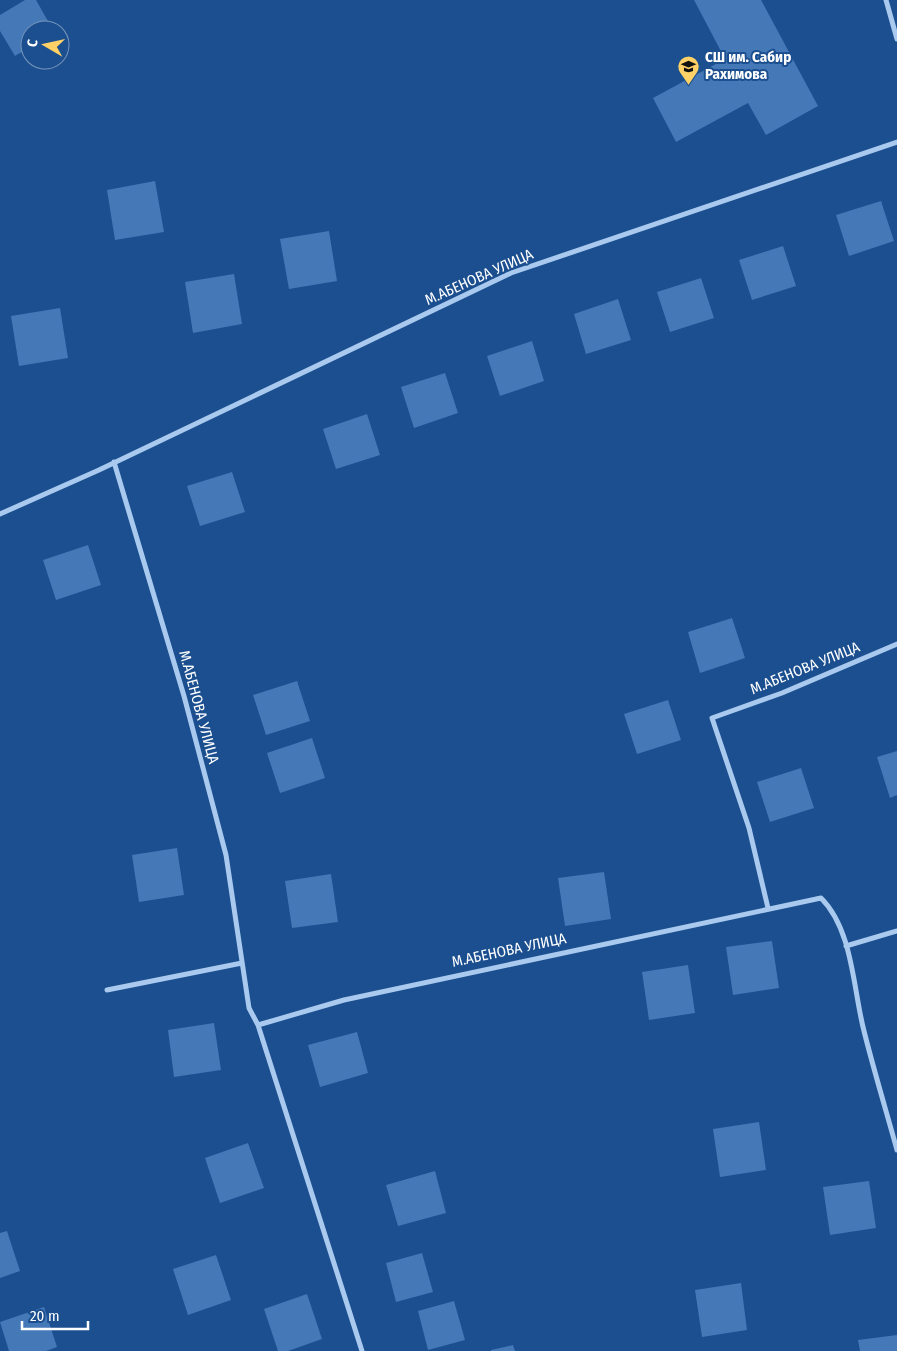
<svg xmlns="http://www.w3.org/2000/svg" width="897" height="1351" font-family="'Fira Sans Condensed',sans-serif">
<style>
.building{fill:#4478b7}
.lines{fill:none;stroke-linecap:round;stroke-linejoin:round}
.street{stroke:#a9c9ee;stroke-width:5}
.labels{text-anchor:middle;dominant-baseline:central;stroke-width:4;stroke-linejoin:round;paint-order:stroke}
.poi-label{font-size:15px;font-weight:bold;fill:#fff;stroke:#1b4f8f;text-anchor:start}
.street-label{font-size:15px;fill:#fff;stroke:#1b4f8f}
</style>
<rect width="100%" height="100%" fill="#1b4f8f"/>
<path class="building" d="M25,0H36L53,30H30V47L15,56L0,31V15Z
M694,0H761L818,106L766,135L748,103L676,142L653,98L725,59Z
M155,181L164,232L115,240L107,190Z
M881,201L894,241L849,256L836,215Z
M329,231L337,281L289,289L280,239Z
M783,246L796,286L752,300L739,260Z
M234,274L242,324L193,333L185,282Z
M701,278L714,318L670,332L657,292Z
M618,299L631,340L586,354L574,314Z
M60,308L68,358L19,366L11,316Z
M532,341L544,381L500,396L487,356Z
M445,373L458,413L414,428L401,387Z
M367,414L380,455L336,469L323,429Z
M232,472L245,512L200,526L187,486Z
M88,545L101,585L56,600L43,560Z
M732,618L745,658L700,673L688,632Z
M297,681L310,721L266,735L253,695Z
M668,700L681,740L637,754L624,714Z
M312,738L325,778L280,793L267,753Z
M897,751V795L890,798L877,757Z
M801,768L814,808L770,822L757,782Z
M177,848L184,895L139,902L132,855Z
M604,872L611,919L565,926L558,878Z
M331,874L338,922L292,928L285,881Z
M772,941L779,988L733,995L726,947Z
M688,965L695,1013L649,1020L642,972Z
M214,1023L221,1070L174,1077L168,1030Z
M357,1032L368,1073L320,1087L308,1045Z
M759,1122L766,1170L720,1177L713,1129Z
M248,1143L264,1188L220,1203L205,1158Z
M435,1171L446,1213L398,1226L386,1185Z
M869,1181L876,1228L830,1235L823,1187Z
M7,1231L20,1271L0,1278V1233Z
M422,1253L433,1292L396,1302L386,1263Z
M216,1255L231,1300L188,1315L173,1269Z
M741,1283L747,1330L702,1337L695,1290Z
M307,1294L322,1339L288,1351H278L264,1309Z
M454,1301L465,1340L428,1350L418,1311Z
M44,1307L57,1347L46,1351H9L0,1322Z
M897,1335V1351H860L858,1340Z
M513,1345L515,1351H491V1350Z"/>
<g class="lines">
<path class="street" d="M886,0L897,39
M114,462L184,696L226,855L249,1008L258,1025L362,1351
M0,514L99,470L511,273L897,142
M768,908L749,828L712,718L782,693L897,644
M846,946L897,931
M107,990L242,963
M258,1025L344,1000L821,898C853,930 853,989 864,1031C874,1071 886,1110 897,1150"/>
</g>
<defs>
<symbol id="school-pin" viewBox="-11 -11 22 30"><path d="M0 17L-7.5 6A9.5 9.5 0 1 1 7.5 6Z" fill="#ffd166" stroke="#1b4f8f"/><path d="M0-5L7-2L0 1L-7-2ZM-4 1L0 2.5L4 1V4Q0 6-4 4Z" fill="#111"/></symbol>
</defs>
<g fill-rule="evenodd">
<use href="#school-pin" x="676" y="54" width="25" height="34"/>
</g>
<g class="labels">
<g class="poi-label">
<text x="705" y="57">СШ им. Сабир<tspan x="705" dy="17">Рахимова</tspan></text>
</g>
<g class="street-label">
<text transform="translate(479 277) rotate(-24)">М.АБЕНОВА УЛИЦА</text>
<text transform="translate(805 668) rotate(-22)">М.АБЕНОВА УЛИЦА</text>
<text transform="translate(199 707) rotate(75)">М.АБЕНОВА УЛИЦА</text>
<text transform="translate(509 950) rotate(-12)">М.АБЕНОВА УЛИЦА</text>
</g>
</g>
<g transform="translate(45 45) rotate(279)"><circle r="24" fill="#1b4f8f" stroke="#7695bc"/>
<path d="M0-4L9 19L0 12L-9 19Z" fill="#ffd166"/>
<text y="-8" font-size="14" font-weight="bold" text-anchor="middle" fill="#ffffff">С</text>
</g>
<path d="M22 1321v8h66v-8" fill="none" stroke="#ffffff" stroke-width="2.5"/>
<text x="30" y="1321" font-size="15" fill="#ffffff" stroke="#1b4f8f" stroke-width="4" paint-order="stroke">20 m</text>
</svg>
